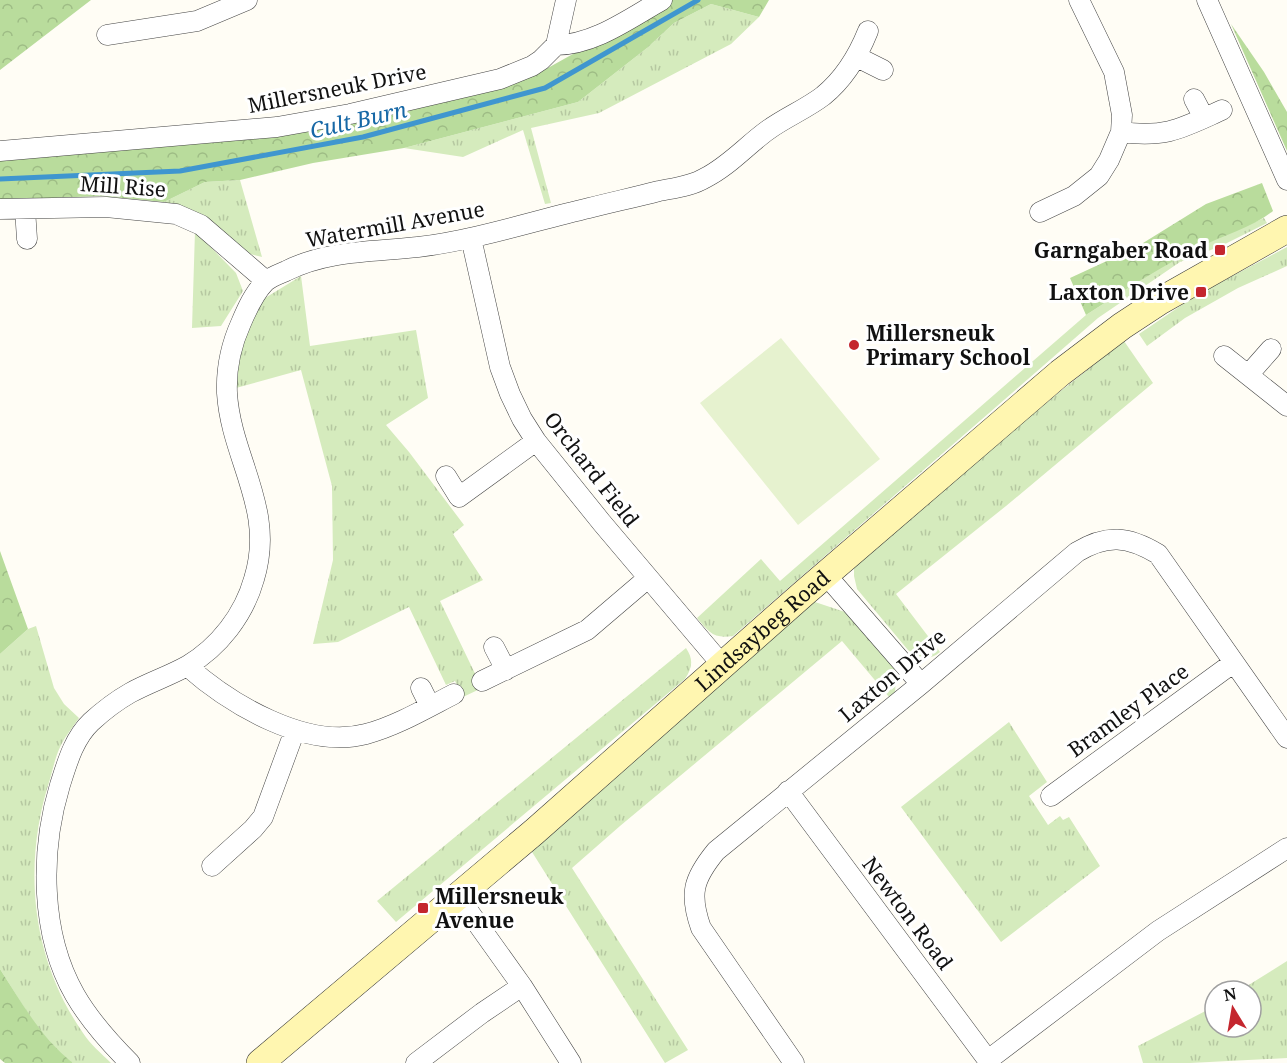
<svg xmlns="http://www.w3.org/2000/svg" width="1287" height="1063" font-family="'Noto Serif',serif">
<style>
.grass{fill:url(#grass-tufts)}
.forest{fill:url(#forest-crowns)}
.pitch{fill:#e6f2cf}
.lines{fill:none;stroke-linecap:round;stroke-linejoin:round}
.stream{stroke:#3f96cf;stroke-width:5}
.minor-casing{stroke:#444;stroke-width:21}
.secondary-casing{stroke:#333;stroke-width:28}
.minor{stroke:#fff;stroke-width:20}
.secondary{stroke:#fff6b0;stroke-width:27}
.poi-dot{fill:#c4262e;stroke:#fff;stroke-width:2}
.labels{text-anchor:middle;dominant-baseline:central;stroke-width:6;stroke-linejoin:round;paint-order:stroke}
.street-label{font-size:21px;fill:#111;stroke:#fff}
.poi-label{font-size:21px;font-weight:bold;fill:#111;stroke:#fff;text-anchor:end}
.water-label{font-size:22px;font-style:italic;fill:#1768a6;stroke:#fff}
</style>
<defs>
<pattern id="grass-tufts" width="24" height="20" patternUnits="userSpaceOnUse" patternTransform="scale(1.5)"><rect width="24" height="20" fill="#d5ebbd"/><path d="M3 7l-1-3M5 7V3M7 7l1-3M15 17l-1-3M17 17v-4M19 17l1-3" fill="none" stroke="#b6c8a1"/></pattern>
<pattern id="forest-crowns" width="20" height="18" patternUnits="userSpaceOnUse" patternTransform="scale(1.5)"><rect width="20" height="18" fill="#b9dc9c"/><path d="M2 6a3 3 0 1 1 6 0M12 15a3 3 0 1 1 6 0" fill="none" stroke="#9ebc85"/></pattern>
</defs>
<rect width="100%" height="100%" fill="#fffdf5"/>
<path class="grass" d="M711,4L759,17L731,44L599,113L531,128L551,203L545,204L523,130L463,157L404,148L578,102L647,48L674,23Z
M240,180L262,257L250,254L204,215L164,202L205,182Z
M1264,218L1267,223L1221,246L1180,262L1098,318L733,636C713,639 709,632 697,618L761,559L780,581L1086,315L1162,266L1209,242Z
M195,231L236,273L243,291L221,326L192,328Z
M1287,247V266L1238,288L1185,318L1147,346L1139,334L1195,296Z
M301,276L310,346L416,330L428,398L386,425L409,452L464,525L453,534L483,580L440,601L482,688L463,697L455,681L446,685L409,607L338,642L313,644L333,560L332,486L301,370L236,388L240,340L265,298Z
M1124,341L1153,383L1006,506L896,594L940,652C930,661 919,658 908,650L857,589L854,576V564L1057,394Z
M812,601L851,614L894,668L896,679L895,692L889,697L842,641L620,826L572,868L688,1050L665,1063L532,852Z
M36,626L54,688L64,704L79,718C73,727 66,735 61,745C56,755 53,768 50,779C22,865 31,958 83,1033C90,1044 101,1053 111,1063H73L60,1053L34,1023L0,969V654L28,629Z
M686,648C694,660 692,668 685,679L396,922L377,901Z
M1009,722L1047,782L1029,796L1048,825L1060,816L1063,820L1069,817L1100,866L1001,942L901,807Z
M1287,961V1058L1190,1063H1143L1138,1046L1215,1006V1027H1251V991H1239Z"/>
<path class="forest" d="M0,0H91L0,70Z
M670,0H769L759,17L711,4L674,23L647,48L578,102L404,148L313,163L240,180L205,182L164,202L102,196L0,200V161L278,135L537,74Z
M1231,24L1264,72L1287,112V151Z
M1262,183L1273,211C1252,228 1223,235 1198,248C1159,268 1123,291 1086,315L1070,278L1135,248L1206,204Z
M0,551L28,629L0,654Z
M0,969C22,1003 41,1038 73,1063H5L0,1059Z"/>
<path class="pitch" d="M781,338L880,459L798,525L700,403Z"/>
<g class="lines">
<path class="stream" d="M0,179L180,171L363,137L545,88L698,0"/>
<defs>
<path id="minor" d="M1207,0L1287,180
M107,35L197,21L247,0
M556,45L566,0
M857,57L883,70
M1194,99L1204,118
M1121,132C1167,138 1182,128 1222,110
M0,151L277,127L350,114L500,79L532,66L541,60L556,45C594,45 630,18 662,0
M0,209L106,207L176,214L201,225L266,281
M25,209L27,239
M1040,212L1074,196L1099,176L1109,160L1121,132L1122,115L1114,72L1079,0
M471,238L500,367L510,394L522,419L536,441L602,523L723,666
M1224,356L1287,406
M1249,374L1271,349
M446,476L459,497L536,441
M826,575L921,684
M494,647L506,670
M187,666C230,704 306,750 366,734C396,726 425,709 454,694
M482,681L587,630L648,578
M421,688L430,706
M788,791L990,1063
M1051,796L1233,663
M212,866L253,829L263,817L295,730
M457,895L522,986L571,1063
M988,1060L1158,931L1287,848
M130,1063C109,1042 90,1021 75,995C40,934 40,851 60,785C67,763 74,738 91,722C103,711 116,701 130,693C148,683 169,676 187,666C219,647 244,615 254,579C276,509 231,459 227,393C226,368 231,345 241,323C247,309 254,293 265,282C270,277 279,274 286,271C327,250 373,252 418,247C476,240 533,221 589,208C613,202 636,197 659,191C674,188 692,186 705,178C729,166 747,145 768,130C786,117 806,109 823,96C844,79 858,56 868,31
M416,1063L482,1013L522,986
M794,1063L701,928C689,894 693,879 716,851L921,684L1077,552C1107,534 1128,536 1158,554L1287,738"/>
<g id="secondary">
<path id="s1" d="M260,1063L534,832L803,594L1060,373L1122,326L1160,301L1287,229"/>
</g>
</defs>
<use href="#minor" class="minor-casing"/>
<use href="#secondary" class="secondary-casing"/>
<use href="#minor" class="minor"/>
<use href="#secondary" class="secondary"/>
</g>
<g class="poi-dot">
<rect x="1214" y="244" width="12" height="12" rx="3"/>
<rect x="1195" y="286" width="12" height="12" rx="3"/>
<circle cx="854" cy="345" r="6"/>
<rect x="417" y="902" width="12" height="12" rx="3"/>
</g>
<g class="labels">
<g class="street-label">
<text transform="translate(337 88) rotate(-11)">Millersneuk Drive</text>
<text transform="translate(123 186) rotate(4)">Mill Rise</text>
<text transform="translate(395 224) rotate(-10)">Watermill Avenue</text>
<text transform="translate(592 469) rotate(52)">Orchard Field</text>
<text stroke="none"><textPath href="#s1" startOffset="663">Lindsaybeg Road</textPath></text>
<text transform="translate(892 675) rotate(-40)">Laxton Drive</text>
<text transform="translate(1128 710) rotate(-36)">Bramley Place</text>
<text transform="translate(908 913) rotate(53)">Newton Road</text>
</g>
<g class="poi-label">
<text x="1208" y="250">Garngaber Road</text>
<text x="1189" y="292">Laxton Drive</text>
<text x="866" y="333" text-anchor="start">Millersneuk<tspan x="866" dy="24">Primary School</tspan></text>
<text x="435" y="896" text-anchor="start">Millersneuk<tspan x="435" dy="24">Avenue</tspan></text>
</g>
<g class="water-label">
<text transform="translate(358 119) rotate(-13)">Cult Burn</text>
</g>
</g>
<g transform="translate(1233 1009) rotate(349)"><circle r="28" fill="#ffffff" stroke="#a0a0a0" stroke-width="1.5"/>
<path d="M0-4.5L10 22L0 15L-10 22Z" fill="#c4262e"/>
<text y="-9" font-size="16" font-weight="bold" text-anchor="middle" fill="#111111">N</text>
</g>
</svg>
